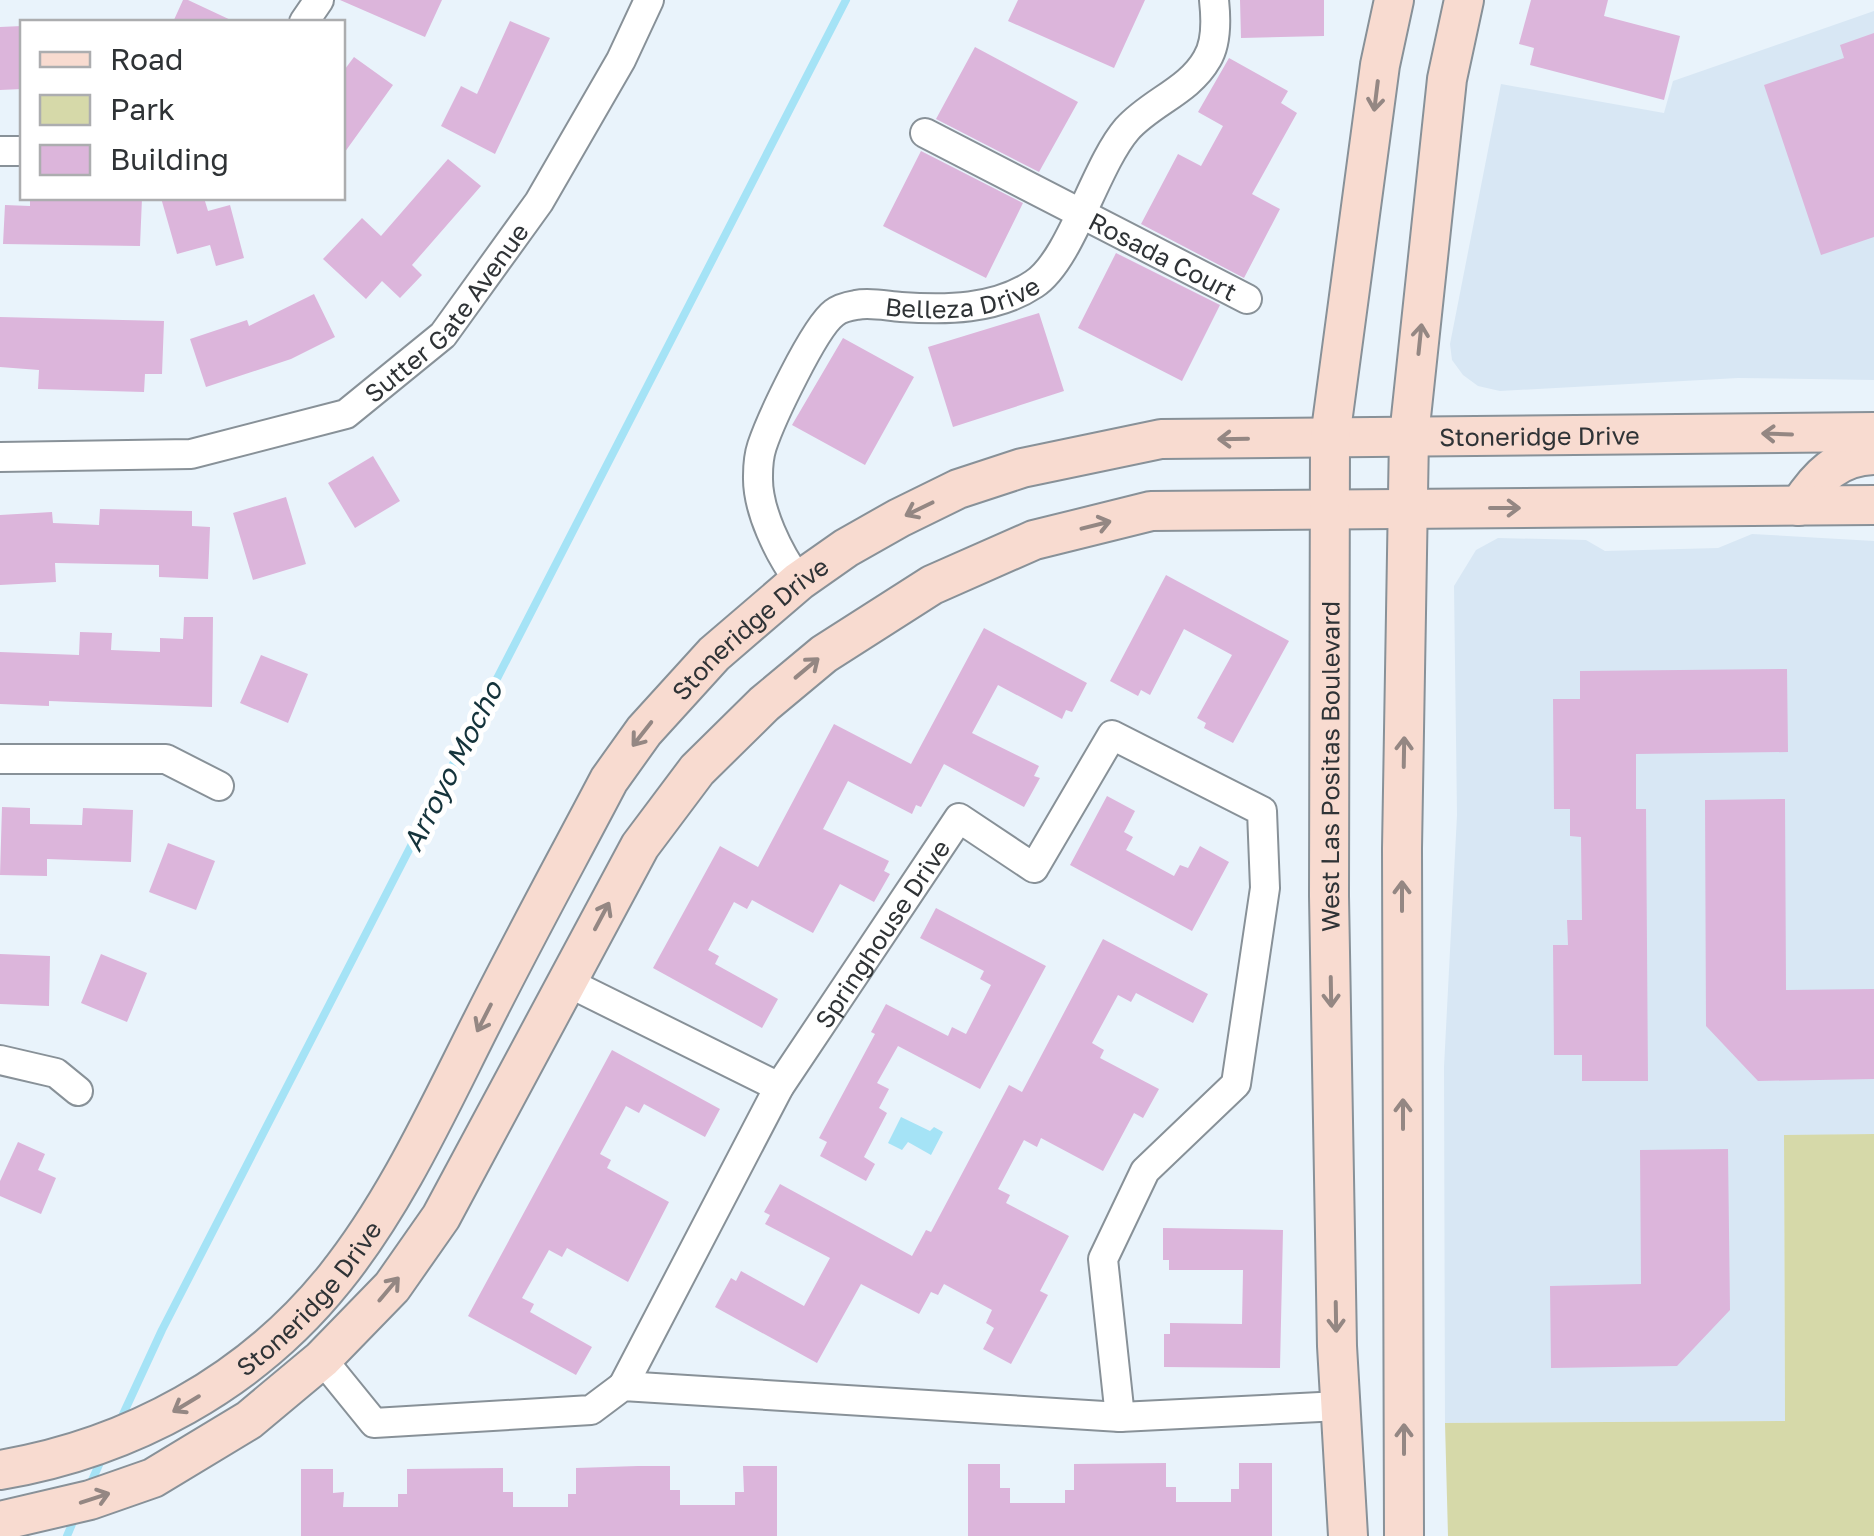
<svg xmlns="http://www.w3.org/2000/svg" width="1874" height="1536" font-family="'Golos Text',sans-serif">
<style>
.built{fill:#d8e7f4}
.green{fill:#d6d9a9}
.water{fill:#a5e3f6}
.lines{fill:none;stroke-linecap:round;stroke-linejoin:round}
.stream{stroke:#a5e3f6;stroke-width:8}
.building{fill:#dcb5db}
.street-casing{stroke:#889198;stroke-width:32}
.secondary-casing{stroke:#889198;stroke-width:42}
.street{stroke:#fff;stroke-width:28}
.secondary{stroke:#f8dbd0;stroke-width:38}
.oneway{stroke:#948783}
.labels{text-anchor:middle;dominant-baseline:central;stroke-width:10;stroke-linejoin:round;paint-order:stroke}
.street-label{font-size:25px;fill:#2f3336;stroke:#fff}
.water-label{font-size:28px;font-style:italic;fill:#14333b;stroke:#fff}
</style>
<rect width="100%" height="100%" fill="#e9f3fb"/>
<path class="built" d="M1874,11V380L1738,378L1500,391L1478,386L1463,375L1452,360L1450,344L1501,84L1664,113L1673,81Z
M1752,534L1874,541V1134L1784,1136L1785,1421L1445,1423L1444,1067L1457,815L1454,586L1476,550L1498,538L1586,540L1605,551L1718,548Z"/>
<path class="green" d="M1874,1134V1536H1448L1445,1423L1785,1421L1784,1135Z"/>
<path class="water" d="M901,1117L930,1131L934,1127L943,1132L931,1155L908,1142L902,1150L888,1143Z"/>
<g class="lines">
<path class="stream" d="M119,1423L162,1330L846,0
M89,1487L102,1458
M67,1536L75,1517"/>
</g>
<path class="building" d="M183,0H188L235,22H173Z
M340,0H442L425,37Z
M1018,0H1145L1114,68L1008,21Z
M1240,0H1324V36L1241,38Z
M1531,0H1608L1604,16L1680,36L1664,100L1530,65L1534,48L1519,44Z
M510,21L550,38L495,154L441,126L461,86L477,94Z
M22,26V89L0,90V27Z
M1874,33V237L1821,255L1764,85L1844,58L1840,45Z
M975,47L1078,102L1039,172L936,119Z
M354,57L393,85L342,156V73Z
M1229,58L1288,91L1281,103L1297,113L1252,194L1280,209L1244,278L1141,224L1178,154L1201,166L1223,126L1198,112Z
M921,151L1023,203L986,278L883,226Z
M448,159L481,186L412,265L422,275L400,298L382,281L366,299L323,259L362,218L381,236Z
M30,198H142L140,246L3,244L5,205L30,206Z
M161,198H204L208,211L230,205L244,258L216,266L210,245L177,254Z
M1116,253L1220,305L1182,381L1078,328Z
M314,294L335,337L291,359L206,387L190,339L247,320L249,326Z
M1039,313L1064,391L953,427L928,347Z
M0,317L164,321L162,374H145L144,392L38,389L39,370L0,367Z
M843,338L914,377L865,465L792,425Z
M373,456L400,501L355,528L328,483Z
M286,497L306,564L253,580L233,513Z
M100,509L192,511V526L210,527L208,579L159,577V565L55,563L56,582L0,585V515L52,512L53,523L99,525Z
M1166,575L1289,641L1233,743L1204,728L1206,723L1197,718L1232,655L1184,629L1150,695L1141,690L1138,696L1110,681Z
M184,617H213L212,707L49,701V706L0,704V652L79,655L80,632L112,633L111,650L160,652V638L183,639Z
M984,628L1087,683L1072,712L1066,710L1062,719L998,685L972,733L1039,766L1034,776L1040,778L1024,807L944,764L921,807L916,805L912,814L848,781L823,829L889,861L884,871L890,874L874,902L840,884L813,933L752,900L747,909L734,902L708,950L719,956L715,964L778,999L762,1028L653,968L720,846L758,867L834,724L911,764Z
M261,655L308,674L288,723L240,703Z
M1787,669L1788,752L1636,754V809H1646L1648,1081H1582V1055H1554L1553,945H1568L1567,920H1582L1581,837L1570,836V809H1554L1553,699H1580V671Z
M1107,796L1135,811L1124,832L1133,837L1126,850L1174,876L1180,865L1188,868L1200,846L1229,862L1192,931L1070,865Z
M1785,799L1786,990L1874,989V1079L1758,1081L1706,1026L1705,800Z
M2,807L30,808V824L82,825L83,808L133,810L131,862L47,859V876L0,875Z
M168,843L215,861L196,910L149,892Z
M936,908L1046,966L980,1089L898,1046L877,1083L889,1089L879,1108L887,1113L864,1157L875,1164L866,1181L820,1156L827,1142L819,1138L875,1034L871,1032L886,1004L948,1036L952,1027L966,1034L991,985L980,979L984,971L920,938Z
M1103,939L1208,994L1193,1023L1136,993L1131,1002L1118,995L1092,1043L1104,1050L1100,1058L1159,1089L1143,1118L1134,1113L1103,1171L1041,1138L1037,1147L1024,1140L998,1189L1010,1195L1006,1203L1069,1236L1040,1291L1048,1295L1011,1364L983,1349L994,1328L986,1323L992,1310L944,1284L938,1295L931,1292L919,1314L861,1284L817,1363L715,1307L731,1278L736,1281L741,1271L804,1306L830,1258L765,1224L770,1215L764,1212L780,1184L912,1256L926,1230L931,1232L1009,1085L1022,1092Z
M0,954L50,956L49,1006L0,1004Z
M101,954L147,973L127,1022L81,1003Z
M612,1050L720,1109L705,1137L644,1104L639,1113L626,1106L600,1154L611,1160L607,1168L669,1202L628,1282L567,1248L562,1257L549,1250L522,1298L534,1304L530,1312L592,1347L576,1375L468,1316Z
M18,1142L45,1154L38,1170L56,1178L41,1214L0,1196V1181Z
M1728,1149L1730,1310L1677,1366L1551,1368L1550,1286L1641,1284L1640,1150Z
M1163,1228L1283,1230L1280,1368L1164,1367V1334H1170V1323L1242,1324L1243,1270H1169V1260H1163Z
M1166,1463V1487H1176V1502H1231V1489H1239V1463H1272V1536H968V1464H1000V1488H1010V1503H1065V1490H1074V1464Z
M638,1466H670V1490H680V1505H735V1492H744L743,1466H777V1536H301V1469H333V1493L344,1492L343,1507H398V1494H407V1469L503,1468V1492H513V1507H568V1494H576V1468Z"/>
<g class="lines">
<defs>
<g id="street">
<path d="M304,22L319,0"/>
<path id="s1" d="M925,133L1247,299"/>
<path d="M0,151H22"/>
<path id="s2" d="M0,457L191,454L346,414L443,335L539,202L621,60L649,0"/>
<path id="s3" d="M799,581C779,554 757,510 758,476C758,467 759,455 762,446C771,419 814,328 834,313C839,309 850,306 856,305C870,302 887,306 901,307C946,310 995,310 1034,284C1071,260 1095,166 1127,129C1151,102 1189,91 1207,59C1217,43 1216,18 1214,0"/>
<path d="M0,759H166L219,786"/>
<path d="M567,982L779,1087"/>
<path d="M0,1060L56,1073L78,1091"/>
<path d="M322,1359L374,1423L591,1410L623,1386L1120,1417L1340,1406"/>
<path id="s4" d="M623,1386L779,1087L959,818L1034,868L1112,735L1262,811L1265,888L1236,1084L1145,1171L1103,1259L1120,1417"/>
</g>
<g id="secondary">
<path d="M1799,506C1818,477 1837,456 1874,455"/>
<path id="s5" d="M0,1470C130,1448 251,1383 335,1278C396,1202 438,1109 482,1022C523,940 567,860 609,780L644,731L714,654L799,581L846,548L899,518L958,489L1022,468L1161,439L1874,432"/>
<path d="M0,1521L90,1500L153,1478L249,1420L322,1359L392,1287L441,1217L640,846L697,770L764,704L824,654L932,585L1034,540L1151,511L1874,505"/>
<path id="s6" d="M1348,1536L1337,1346L1329,896L1330,438L1380,65L1394,0"/>
<path d="M1404,1536L1402,849L1409,436L1447,79L1464,0"/>
</g>
</defs>
<use href="#street" class="street-casing"/>
<use href="#secondary" class="secondary-casing"/>
<use href="#street" class="street"/>
<use href="#secondary" class="secondary"/>
</g>
<defs><path id="oneway-shaft" d="M-6 0H5M1.5-3L5.5 0L1.5 3" fill="none" stroke-width="1.6" stroke-linecap="round" stroke-linejoin="round" transform="scale(2.5)"/></defs>
<g class="oneway">
<use href="#oneway-shaft" transform="translate(1376 96) rotate(97)"/>
<use href="#oneway-shaft" transform="translate(1420 339) rotate(-84)"/>
<use href="#oneway-shaft" transform="translate(1777 434) rotate(-178)"/>
<use href="#oneway-shaft" transform="translate(1233 439) rotate(179)"/>
<use href="#oneway-shaft" transform="translate(1505 508)"/>
<use href="#oneway-shaft" transform="translate(919 509) rotate(154)"/>
<use href="#oneway-shaft" transform="translate(1096 525) rotate(-14)"/>
<use href="#oneway-shaft" transform="translate(807 668) rotate(-40)"/>
<use href="#oneway-shaft" transform="translate(642 734) rotate(128)"/>
<use href="#oneway-shaft" transform="translate(1404 752) rotate(-89)"/>
<use href="#oneway-shaft" transform="translate(1402 896) rotate(-90)"/>
<use href="#oneway-shaft" transform="translate(602 916) rotate(-62)"/>
<use href="#oneway-shaft" transform="translate(1331 992) rotate(89)"/>
<use href="#oneway-shaft" transform="translate(484 1018) rotate(117)"/>
<use href="#oneway-shaft" transform="translate(1403 1114) rotate(-90)"/>
<use href="#oneway-shaft" transform="translate(389 1289) rotate(-50)"/>
<use href="#oneway-shaft" transform="translate(1336 1317) rotate(89)"/>
<use href="#oneway-shaft" transform="translate(186 1404) rotate(149)"/>
<use href="#oneway-shaft" transform="translate(1404 1439) rotate(-90)"/>
<use href="#oneway-shaft" transform="translate(95 1498) rotate(-18)"/>
</g>
<g class="labels">
<g class="street-label">
<text stroke="none"><textPath href="#s1" startOffset="268">Rosada Court</textPath></text>
<text stroke="none"><textPath href="#s3" startOffset="428">Belleza Drive</textPath></text>
<text stroke="none"><textPath href="#s2" startOffset="495">Sutter Gate Avenue</textPath></text>
<text stroke="none"><textPath href="#s5" startOffset="2012">Stoneridge Drive</textPath></text>
<text stroke="none"><textPath href="#s5" startOffset="1172">Stoneridge Drive</textPath></text>
<text stroke="none"><textPath href="#s6" startOffset="770">West Las Positas Boulevard</textPath></text>
<text stroke="none"><textPath href="#s4" startOffset="522">Springhouse Drive</textPath></text>
<text stroke="none"><textPath href="#s5" startOffset="362">Stoneridge Drive</textPath></text>
</g>
<g class="water-label">
<text transform="translate(452 766) rotate(-63)">Arroyo Mocho</text>
</g>
</g>
<rect x="20" y="20" width="325" height="180" fill="#ffffff" stroke="#acadaf" stroke-width="2.5"/>
<rect x="40" y="52" width="50" height="15" fill="#f8dbd0" stroke="#acadaf" stroke-width="2.5"/>
<text x="110" y="70" font-size="30" fill="#2f3336">Road</text>
<rect x="40" y="95" width="50" height="30" fill="#d6d9a9" stroke="#acadaf" stroke-width="2.5"/>
<text x="110" y="120" font-size="30" fill="#2f3336">Park</text>
<rect x="40" y="145" width="50" height="30" fill="#dcb5db" stroke="#acadaf" stroke-width="2.5"/>
<text x="110" y="170" font-size="30" fill="#2f3336">Building</text>
</svg>
